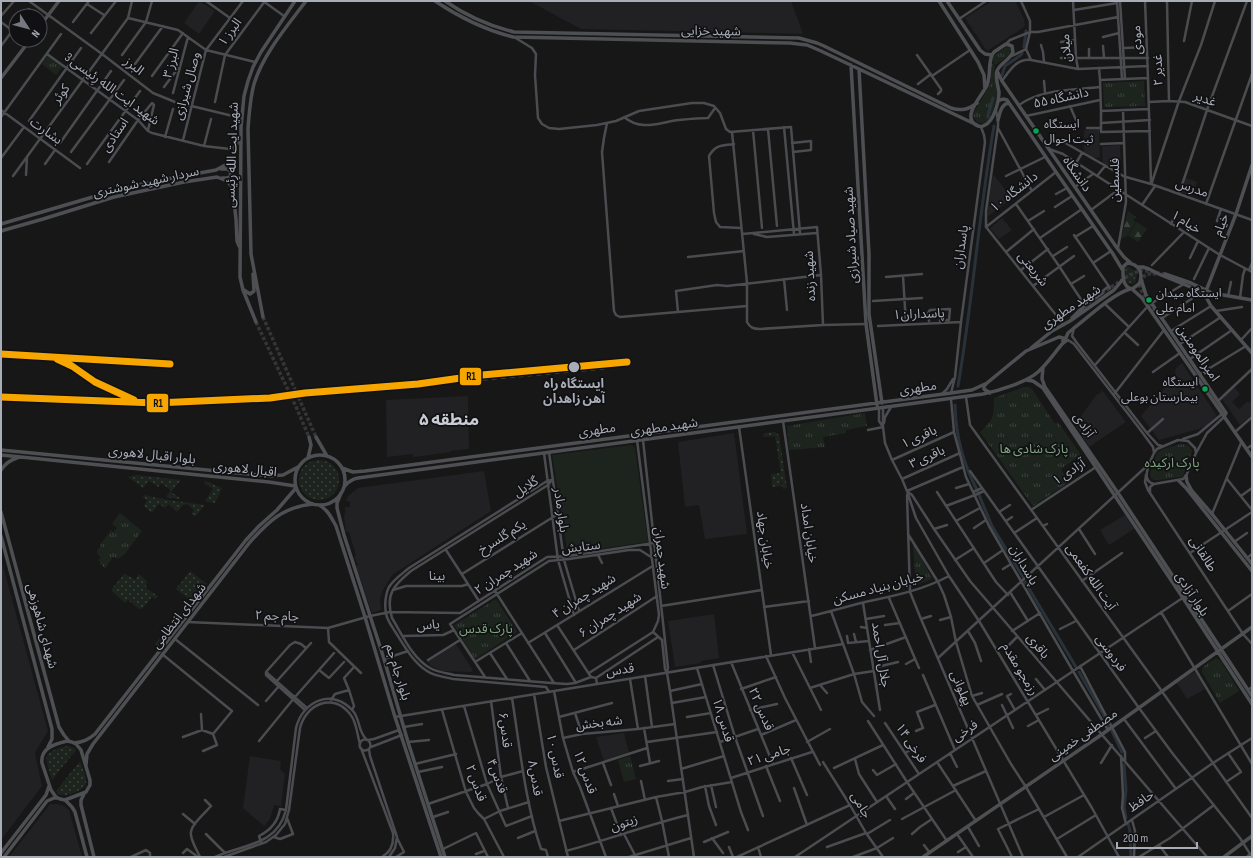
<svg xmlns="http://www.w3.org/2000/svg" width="1253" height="858" font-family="'Sofia Sans Condensed','Noto Sans Arabic',sans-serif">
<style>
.built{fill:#212123}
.grass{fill:url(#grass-dots)}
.forest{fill:url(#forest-firs)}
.park{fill:url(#park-tufts)}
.pitch{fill:#1d241e}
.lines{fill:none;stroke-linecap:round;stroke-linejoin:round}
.canal{stroke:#2a3239;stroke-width:3}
.major-tunnel{stroke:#343537;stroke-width:3.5;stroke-dasharray:3.5 2;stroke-linecap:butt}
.minor{stroke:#4b4c50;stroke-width:2.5}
.major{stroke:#4d4f52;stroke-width:3.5}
.rail{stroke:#4b4c4f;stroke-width:1;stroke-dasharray:5 4;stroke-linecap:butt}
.rail-1-casing{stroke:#111113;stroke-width:10}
.rail-1{stroke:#f7a600;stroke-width:7}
.bus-dot{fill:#00a651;stroke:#111113;stroke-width:1.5}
.stop-dot{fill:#a8adb8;stroke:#111113;stroke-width:1.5}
.labels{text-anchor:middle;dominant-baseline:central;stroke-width:3.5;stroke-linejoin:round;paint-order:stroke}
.bus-label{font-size:12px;fill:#a8adb8;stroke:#111113;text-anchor:start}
.street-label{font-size:13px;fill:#a8adb8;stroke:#111113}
.stop-label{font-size:13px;font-weight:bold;fill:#a8adb8;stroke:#111113}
.park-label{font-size:13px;fill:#7fa381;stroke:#111113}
.district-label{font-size:17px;font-weight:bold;fill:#c9ccd4;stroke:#111113}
.line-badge{stroke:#111113;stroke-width:1.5}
.pale-badge-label{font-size:11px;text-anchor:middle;font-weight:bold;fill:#111}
</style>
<defs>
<pattern id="grass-dots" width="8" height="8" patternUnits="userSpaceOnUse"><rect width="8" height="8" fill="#1d241e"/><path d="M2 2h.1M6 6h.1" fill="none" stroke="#3b413d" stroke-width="1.8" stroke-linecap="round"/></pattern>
<pattern id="forest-firs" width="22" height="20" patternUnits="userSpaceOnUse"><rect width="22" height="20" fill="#1d241e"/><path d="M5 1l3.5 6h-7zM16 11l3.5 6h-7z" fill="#3b413d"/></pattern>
<pattern id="park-tufts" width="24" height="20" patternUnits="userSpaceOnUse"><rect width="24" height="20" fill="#1d241e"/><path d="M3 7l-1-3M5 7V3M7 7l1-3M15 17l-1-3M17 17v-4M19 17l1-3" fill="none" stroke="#3b413d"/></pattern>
</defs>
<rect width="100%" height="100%" fill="#171717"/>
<path class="built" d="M199,1L215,11L199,34L184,23Z
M529,1H791L803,34L581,29Z
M992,1H1015L1025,21L1024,22L1025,24L1024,27L987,51L965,18Z
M1099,129L1100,157L1093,158L1084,154V130Z
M1120,145L1121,165L1103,166L1102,146Z
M993,174L1012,198L989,216L987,215Z
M1186,178L1197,182L1192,196L1181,192Z
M1002,218L1012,230L999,239L990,228Z
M1182,363L1217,416L1206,426L1199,429L1159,440L1141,416L1174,377L1176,368Z
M1234,387L1240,394L1232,402L1239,409L1248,401L1249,403L1252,400V414L1240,425L1222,399Z
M1102,390L1126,422L1089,447L1075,424L1097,394H1099Z
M468,396L469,449L450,451V452L422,456L413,457V454L387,457L386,400Z
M734,433L747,534L705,539L699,505L685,507L678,442Z
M484,471L491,511L392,575L383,590L380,599L381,610L372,613L356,566L358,565L354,557L356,556L349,532H346L344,516L345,514V507H350V501H346L348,496L358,488Z
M1125,515L1134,529L1109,545L1100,530Z
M1,559L48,731L37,749L35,754L42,786L1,840Z
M714,614L719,658L701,661V663L675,667L668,621Z
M455,643L473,670L471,672L442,671L431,666L427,661Z
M1193,672L1196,673L1205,689L1187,699L1177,683Z
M624,733L629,753L604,761L596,737Z
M250,756L281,761L280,769L285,774L281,806L274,805L270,819L264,826L243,808Z
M50,804H57L64,806L69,810L82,857H9Z"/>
<path class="grass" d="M1126,265L1137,273L1136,282L1133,284C1130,284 1128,284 1127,282C1125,279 1125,267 1126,265Z
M775,432L779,435L787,488L783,489L781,479V485L782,486L772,487L771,474L781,473L775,436L763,437L764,433Z
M299 480a20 20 0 1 1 40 0a20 20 0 1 1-40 0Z
M136,475L181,480L171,492L180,498L179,499L166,497L171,490L161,483L158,487L149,481L143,488L128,477Z
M204,481C211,482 216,486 222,488L215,503L205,501L213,489L205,484Z
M144,495C164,500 184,502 205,505L196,516L191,514L194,510L187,504L183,505L177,512L169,504L165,508L159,504L152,513L144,506L147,500L143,497Z
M190,571L207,584L193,602L176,589Z
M124,574L131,577L135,580L139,574L147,581L146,586L147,589L158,596L156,599L152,597L142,609L140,608L139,609L128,600L125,603L111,590Z
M187,605L190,607L158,647L155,644Z
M67,746L72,747L76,750L52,780C45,756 40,753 67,746Z
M80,761C82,767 87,776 86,783C85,790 67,797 61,795C58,794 58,793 56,791Z"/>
<path class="forest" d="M1128,211L1136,217L1133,220L1136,222L1126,237H1124L1122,239L1121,238Z
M1137,222L1147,229L1138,242L1128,235Z"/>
<path class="park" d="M1006,47L1011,48L1012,52L1010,55L995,65L992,60L993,56Z
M47,56H48L62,67L56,75L42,64Z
M991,62L995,66C993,76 998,86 997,95C996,101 991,119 987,122C983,124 981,123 977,122L973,116L974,112L989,87L991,81Z
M1144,81L1145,106L1104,107L1103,83Z
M1024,387H1029L1032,389L1055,424L1058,422L1081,455L1061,469L1069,482L1033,506L980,432C994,419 994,417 994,398Z
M865,413L867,426L846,430V433L823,437L825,447L789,450L787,426Z
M1181,444L1188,445L1192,451L1183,476L1181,477L1158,480H1154L1151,478L1150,474L1157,453L1163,449Z
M120,513L142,531L124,555L117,559L113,557L105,569L98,560L101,558L97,553V550L101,546L100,545L111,530L113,532L117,528L112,524Z
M913,541L932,579L916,585L913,546Z
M496,599L517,632L475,659L454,625Z
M1216,658L1221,661L1239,691L1220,703L1202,672C1201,665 1211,662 1216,658Z
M630,756L636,779L624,782L618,760Z"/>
<path class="pitch" d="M632,445L635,448L648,542L571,553L567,550L552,455Z"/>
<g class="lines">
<path class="canal" d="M1024,47L1026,31
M1002,75L1005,66L1021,55L1022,53
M988,117V115L993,98
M958,386C973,299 979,212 994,126
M955,405C956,438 963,463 978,492
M979,495L992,526L1023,577
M1025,582L1076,667
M1079,672L1105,717L1109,727
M1112,731L1122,752
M1124,765L1126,790L1124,807L1126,818
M1128,823L1130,831L1131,857"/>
<path class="major-tunnel" d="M1102,293L1128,276L1141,270L1165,274
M1157,316L1143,294L1140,287L1143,277L1147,274H1158
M263,317L316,437
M256,322L297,409L309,437"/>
<path class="minor" d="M29,1L102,54L153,93L175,102L241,118
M206,1L230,18
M263,1L284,16
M1021,1L1030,21V32H1038L1118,17
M1073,1L1076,58L1078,69
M1117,1L1122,79
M1120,1L1125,79
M1145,1L1148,78
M1167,1L1169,101
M87,4L104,15
M1074,10L1117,3
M1,16L14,1
M24,16L29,9
M128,18L178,30L206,50L255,62
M959,19L986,1
M1,22L13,31
M73,22L89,1
M91,33L116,1
M514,37L532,48L536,54L535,75L538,118L542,124L549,128L559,129L597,125L616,121L639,111L692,103H704L714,106L720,113L726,129L730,132L791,127L800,233
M1103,37L1119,33
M1184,41L1192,1
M1061,42L1075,40
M1006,44L1010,40L1030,32L1026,49L1012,56
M1041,45L1043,52L1044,62
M1,46L16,26
M1103,46L1104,58
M1124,48L1147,47
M1026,49L1031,60L1078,69L1148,66
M1089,49V58
M47,54L138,120L148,131L152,133L204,146L230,149L235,146
M122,55L146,22L152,1
M917,55L941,89V91L938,94
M1061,58H1148
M135,64L163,26
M1099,68L1100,80
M152,76L183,33
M932,76L970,50
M1002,81C1009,71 1017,58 1031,60
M1044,81L1045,93
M918,84L931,74
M164,87L179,67
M173,93L188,37
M215,102L225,55L265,1
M1149,102L1169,101L1185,102L1252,126
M1019,105C1041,89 1073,90 1100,87
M1070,106L1076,120
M1149,109L1101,111L1100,80L1148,78L1151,184
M1,110L80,168
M1101,111V132L1150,131
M1026,116L1100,100
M1,117L61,34
M624,117C642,132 660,122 679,120C689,119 699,118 708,118L715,108
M29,121L81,48
M607,123L604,138L602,152L614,311L616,315L620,317L747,306
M1101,123L1150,120
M784,127L794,234
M998,128L1032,191
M1087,128H1101
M768,129L777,226
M753,130L762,228
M732,132L747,283V322C750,328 754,329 760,329L823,325L866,324
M165,137L173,109
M183,140L206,50L243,1
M1062,141L1125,177
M60,143L111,71
M792,143L811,141V150L793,152
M734,144C722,146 716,144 709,156L714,213L716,222L720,227L741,228
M1101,144L1124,143
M204,146L211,119
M1049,149L1063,154L1220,255L1252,272
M71,152L124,80
M1,158L24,127
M109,162L138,120L152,103L154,105L148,130
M1076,163L1082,153
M45,164L55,150
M87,164L140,91
M26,175L27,157
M13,176L128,18L132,1
M1006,176L1045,157
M1097,176L1105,166
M1126,177L1151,184L1252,220
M1152,182L1179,101L1201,45L1215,1
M1075,187L1093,174
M1056,194L1067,188
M1179,194L1207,110L1247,1
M1016,204L1059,266L1084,304L1086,303
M1206,204L1252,74
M1142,205L1155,186
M1055,207L1072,196
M1091,210L1118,190
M1028,221L1044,211
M1217,221L1221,209
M1171,224L1175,215
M986,227L1064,325
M986,227V211L998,126V120L996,111
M986,227L1056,172
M742,234L817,227L821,275L823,325
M754,234L767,237L817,233
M1074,235L1110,288
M1075,237L1093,226
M1040,238L1082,209
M1118,248L1126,202L1123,110
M1006,252L1034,229
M1053,256L1067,247
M688,257L744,251
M1190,258L1198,241
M1093,263L1111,251
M1152,265L1184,232
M1021,270L1048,249
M1249,270L1252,263
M903,276L906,324
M886,277L922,274
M784,279L787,310
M1194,279L1209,248
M1071,284L1084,276
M1033,286L1074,256
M1100,293L1109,286
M1228,296L1231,282
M1240,298L1243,275L1245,269
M873,301L922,298
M1152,303L1184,284
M1105,304L1129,327
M1216,311L1242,307
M678,312L676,291L717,285L727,286L821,275
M1162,318L1199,294L1204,292
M929,321L928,313L930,310L950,309L949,320H940V323
M878,326L961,322
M1074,328L1072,336L1077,343L1147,433L1158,445L1162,446
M1171,331L1211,306
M1125,333L1138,345
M1241,340L1252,328
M1064,343L1068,340L1074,344L1139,428L1153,447L1154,452
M1180,344L1221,317
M1190,359L1232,330
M1095,365L1148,306
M1153,372L1180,353
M1200,374L1246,346
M951,393L955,377L961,322L985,142L984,135L981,127
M1115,393L1164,330
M942,394L947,389L953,379
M966,397L970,425L1156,683L1252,818
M951,399L954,432L966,477L989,526L1073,671L1108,730
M1218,401L1252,369
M879,408V421L883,427L885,443L892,460L902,479L907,491L916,518L949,576L979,621L1092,808L1119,857
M783,421L815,648
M884,423L885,417L891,407
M739,427L771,655
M868,430L883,427V408
M1235,432L1252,417
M1147,433L1163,419
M1183,439L1198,434L1222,414
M637,440L659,615L658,621L653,632L662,640L665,669L667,673L670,691L694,857
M643,440L668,668L667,672
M1246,449L1252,445
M549,452L564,560L579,611
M544,453L558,560L574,615
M1196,453L1207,433L1224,417
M892,460L954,432
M970,471L1139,708L1173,754L1240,838L1252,857
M1146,475L1145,482L1148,490L1243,634L1252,644
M553,479L548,485L411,571C394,585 385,594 392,618C402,634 412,658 430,668C437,672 446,673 454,675L551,683L567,684L575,683L591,677
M902,479L960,453
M1227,479L1252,510
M956,488L969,484
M907,491L963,467
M908,492L912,495L934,529L970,581L1207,857
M937,492L996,582L1008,595
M973,492L982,488
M1150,492V487L1154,484
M907,495L910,592L921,619L1023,857
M1241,496L1252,488
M946,506L975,495L984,491
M1031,510L1096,467
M999,512L1010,505
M1212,514L1241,443
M956,521L980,508
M1006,521L1012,517
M1043,526L1047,524
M974,528L986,520
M934,529L947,525
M1079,529L1095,554
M1014,533L1037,518
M908,534L938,582L944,595L951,617L956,642L972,696L1011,764L1026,787L1067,857
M1234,542L1247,533
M446,550L479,601
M1190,553L1252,512
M598,555L602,563
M1247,558L1252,554
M955,560L974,548
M984,563L1003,550
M1003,569L1011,564
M462,574L558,514
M1082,581L1122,553
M393,590L406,586H462L468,584
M495,591L554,683
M1010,592L1028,621
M889,598L919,668
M863,603L880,710
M661,606L762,590
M764,607L809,601
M831,611L854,674L862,702L874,716
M1228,611L1252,594
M1161,612L1252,764
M811,616C828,612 845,607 861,603C892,596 921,591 949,576
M866,619L884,616
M921,619L931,616
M940,620L951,617
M188,622L328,628L370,616L390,612L460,613L547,557L568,556L654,543
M557,625L591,677L596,678
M885,625L900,623
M861,627L867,628
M328,628L329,642L361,673
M1060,629L1076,621
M968,631L975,643L981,661
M1012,631L1040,613
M545,633L576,683
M854,634L856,642
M404,636L443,635L454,630
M847,636L848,643L869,641
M175,639L258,705
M506,643L530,681
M528,643L651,567
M1009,645L1017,637
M809,649L811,662
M574,650L657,596
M870,650L906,637
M792,652L821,710
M490,653L507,679
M162,654L232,711L213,734
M766,656L785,698L820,765
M938,658L1149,464L1154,453L1157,449L1178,440L1188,441L1195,448L1196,453L1186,476L1183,479L1154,484L1151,483C1144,479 1147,471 1149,464
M384,659L408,651
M428,660L460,640
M475,662L522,633
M731,662L773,764
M906,664L915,659
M713,665L735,737L763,816
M1080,666L1125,752V761
M697,668L741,812L748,830
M873,668L898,662
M319,670L329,678L344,662
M266,672L307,708
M589,673L653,632
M923,675L955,750
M645,676L652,727
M485,677L450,624L549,561L569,559L629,550H640L651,557
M630,679L638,729
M1036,679L1045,690
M277,681L311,643
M597,684L596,678L658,637
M820,685L827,693
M876,686L889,677
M810,688L854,674L874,671
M741,689L776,677
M349,690L344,678L354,667
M1248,690L1252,687
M554,691L563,738L573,772L580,787L606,857
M670,691L702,684
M549,692L546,687L453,679C445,677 434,676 427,671C413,662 405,647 396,633C393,628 389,623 387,617C384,609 385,595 389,587C394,579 402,574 409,568L547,481L552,480
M534,694L546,767L568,857
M1011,694L1007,696L1015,710
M972,696L982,693
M512,698C520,748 525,802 541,849L546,850L548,857
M331,700L335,694L349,690L354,706L352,710
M266,701L279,686
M491,701L501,777L508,808
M672,703L706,697
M977,705L1002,694
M1002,705L1013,728
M464,706L487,784L506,826L532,816
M305,710L266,675V672L290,645L295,642L301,644L306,648
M442,710L466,792L474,808L478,813L484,819L504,857
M750,710L777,704
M575,713L582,734
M201,714L202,730
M1036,715L1048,709
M395,717L843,644
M559,717L612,703
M687,717L711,713
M1124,719L1176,789
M868,721L907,782L947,841
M885,723L919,774
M1028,726L1039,720
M404,727L422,724
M644,728L650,763
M916,731L923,728L917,712L935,705
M761,735L796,720
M183,737L202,730L213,734
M563,738L582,734L638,729L675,724
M1145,738L1156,731
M359.5 745a5.5 5.5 0 1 1 11 0a5.5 5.5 0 1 1-11 0Z
M368,740L374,739L399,730
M259,741L295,697L334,653
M408,742L429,740
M647,742L717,732
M720,742L758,729
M807,742L830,729
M371,747L402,735
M361,748L393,833C394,843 391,852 382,857
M369,749L370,756L397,837L395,848L389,857
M203,751L217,745L213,734
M905,753L916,747
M950,753L957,767
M1121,756L1123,795L1122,808L1126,824
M791,758L807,795
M855,759L859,774L877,802
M823,762L850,805L866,833L883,857
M937,762L976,821
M603,763L611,785
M1101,763L1112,745
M415,764L456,754
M640,766L659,761
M766,766L780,801
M834,768L883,745
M681,769L724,756
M873,770L877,775L896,764
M418,772L442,767
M573,772L647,748
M731,778L812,752
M641,781L645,800
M668,781L683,779
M1226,782L1241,772L1228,753
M711,785L716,807
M705,786L709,806L716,825
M953,786L986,771
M794,788L807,825
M614,794L618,806
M886,796L895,809
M656,797L662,821L669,857
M906,799L914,793
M428,804L487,784L501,777L523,771
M611,808L621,835
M183,814L195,824
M433,817L448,812
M1044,817L1084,795
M484,819L500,811L529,802
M902,819L956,790
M1132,820L1135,831L1134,857
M559,821L656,797L685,792L702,787L732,782
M968,827L979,846
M206,834L225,853
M624,834L635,855
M867,834L890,820
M912,834L920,827L932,819
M957,834L973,857
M274,837L280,839L293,834L287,818
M518,838L535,831
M712,838L723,853
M1057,839L1096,815
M261,842L259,836C271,830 278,822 280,809L286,810
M704,842L728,832
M924,845L930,853
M1159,845L1168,857
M729,847L733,857
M758,847L761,857
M827,847L866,833
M443,849L476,833L488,857
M566,851C607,840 647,825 688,815
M958,852L966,847
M183,853L187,849L198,857
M476,854L484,851
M131,857L146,850L150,853V857
M200,857C197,850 192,843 191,835C189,826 205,813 211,806L205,800
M215,857C243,844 277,846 286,810L296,728C303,700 333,688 353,711C360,719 358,731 366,739
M224,857L266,842L276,835L285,824L289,810L300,728C306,704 333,692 350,714C357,722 357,735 360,744
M396,857L404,852L397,838
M629,857L691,838
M737,857L850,805
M795,857L1184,597
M853,857L877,848L893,838
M1012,857L998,829L1039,809
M1078,857L1213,763L1252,738
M1139,857L1170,838L1214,805
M1247,857L1250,854"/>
<path class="major" d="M435,1C459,17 485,30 513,37L790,43L807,45L821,51L977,125
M445,1C465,15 490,26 514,32L799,38L817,43L824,46L951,108C961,111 968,110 977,103
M939,1L978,62L984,75L985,89
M947,1L980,50L985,54L992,55
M40,26L59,1
M1006,44L1012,46L1013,52C1010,60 1000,63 997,71C995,77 998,86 999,92C999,101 994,121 985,125C982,127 979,127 976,125C961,116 983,95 987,85C991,75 988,64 992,55L994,52Z
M851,65L866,324L877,405
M859,69L869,254V314L882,403
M997,71L1002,81L1117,248L1124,257L1132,264
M1,78L30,40
M998,101L1003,99L1007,100L1056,172L1113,254L1122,269
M998,120C1000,113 1001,104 1009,103
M221,169H228L231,172L230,177L227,178H222
M1,224L120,189L161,180L216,170L229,163L232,159L239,137
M1,231L43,219L114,197L184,182L217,177L227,181L232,187L233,192L236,219L237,241L239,246
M1127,263C1139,264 1144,273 1139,284L1132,289C1122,287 1123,275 1123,267Z
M1137,267H1143L1149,269L1161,275L1198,290L1204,291
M1165,274L1191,283L1212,293L1252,300
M1141,279L1146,295L1226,413L1224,417
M1132,289L1142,298L1252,457
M244,290L250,294L254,291L253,274
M1206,291L1236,214L1252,165
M1206,291V297L1211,306L1252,353
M263,317L251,254L248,129C249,114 250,99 254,84C263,54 288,25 306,1
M1072,318L1084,306L1102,293
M256,322L243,290L240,277L241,127L244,96L248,81L253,67L261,52L295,1
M1064,342L1068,333L1074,328C1090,316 1111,295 1130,289
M1031,348L1052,331L1070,321L1114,290L1124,278
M1043,367L1042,379L1045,387L1118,493L1252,696
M1026,380L1033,381L1043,388L1183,598L1252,704
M316,437L327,456
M1,450L270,476L283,475L298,467
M1,455L269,482L295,486
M295 480a25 25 0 1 1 50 0a25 25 0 1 1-50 0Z
M308,458L311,445L309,437
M342,468L353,472L365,471L951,393L972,390L985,384
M1,470C5,464 10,460 17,458
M1186,476L1187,482L1192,491L1212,514L1252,564
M1179,481L1186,488L1252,571
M344,487C350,479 356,478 365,477L983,394C998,391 1027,382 1038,372C1048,363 1055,352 1063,343V338L1059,337L1026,351L987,383L984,386V389L990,393
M341,493L337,503V508L344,535L384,659L408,742L445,857
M319,505C328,510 331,517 336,526L365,617L395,717L441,857
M1,512L59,727L64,735L69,741
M1,536L52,729V739L48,747
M67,741L72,742L76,744L81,750L90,780V785L86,792L65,800L60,799L56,797L51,790L42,763C40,748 55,744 67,741Z
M74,743C83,742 88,740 95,734L246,540L259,526L277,510L296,488
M86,765L87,754L93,744L250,542C269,521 283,507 313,504
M84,794L81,800V805L94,857
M65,800L72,807L75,812L87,857
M1,853L46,795L49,786
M4,857L47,801L54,798H57
M923,857L1101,735L1252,627
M1224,857L1252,836"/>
<path class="rail" d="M1,354L170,364
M57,359L72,366L95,382L129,399L141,402L156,403
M429,383H452L605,369"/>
<defs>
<path id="rail-1" d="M1,354L170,364
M57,359L72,366L95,382L134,400
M1,397L156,403L270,398L305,393L418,384L482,375L627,362"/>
</defs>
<use href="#rail-1" class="rail-1-casing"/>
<use href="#rail-1" class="rail-1"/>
</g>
<g class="bus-dot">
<circle cx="1036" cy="131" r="3.5"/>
<circle cx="1149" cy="300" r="3.5"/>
<circle cx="1205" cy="389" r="3.5"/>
</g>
<circle class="stop-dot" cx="574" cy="367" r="6"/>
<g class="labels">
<g class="bus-label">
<text x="1044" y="124">ایستگاه<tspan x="1044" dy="15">ثبت احوال</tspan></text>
<text x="1156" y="293">ایستگاه میدان<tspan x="1156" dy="15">امام علی</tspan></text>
<text x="1198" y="382" text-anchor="end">ایستگاه<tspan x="1198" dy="15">بیمارستان بوعلی</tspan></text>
</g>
<g class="street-label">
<text transform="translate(711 31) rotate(1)">شهید خزایی</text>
<text transform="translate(230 32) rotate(-54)">البرز ۱</text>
<text transform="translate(1137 40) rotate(-93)">مودی</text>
<text transform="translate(1066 48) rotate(-94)">میلان</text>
<text transform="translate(171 63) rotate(-75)">البرز ۳</text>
<text transform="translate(134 66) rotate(38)">البرز</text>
<text transform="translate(1158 70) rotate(-92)">غدیر ۲</text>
<text transform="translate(187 86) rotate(-75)">وصال شیرازی</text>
<text transform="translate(112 89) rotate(36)">شهید ایت الله رِئیسی 3</text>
<text transform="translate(61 94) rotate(-54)">کوثر</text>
<text transform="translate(1061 98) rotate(-12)">دانشگاه ۵۵</text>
<text transform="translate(1205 99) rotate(19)">غدیر</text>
<text transform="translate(46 131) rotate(36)">بشارت</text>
<text transform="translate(115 135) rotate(-56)">استادی</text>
<text transform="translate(232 155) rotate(-88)">شهید ایت الله رِئیسی</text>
<text transform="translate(1077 174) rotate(55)">دانشگاه</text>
<text transform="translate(1115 180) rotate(-90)">فلسطین</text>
<text transform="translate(146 182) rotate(-12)">سردار شهید شوشتری</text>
<text transform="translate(1192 188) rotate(19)">مدرس</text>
<text transform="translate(1014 192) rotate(-38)">دانشگاه ۱۰</text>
<text transform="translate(1186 222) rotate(32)">خیام ۱</text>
<text transform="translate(1221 225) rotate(-69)">خیام</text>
<text transform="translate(851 235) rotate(-93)">شهید صیاد شیرازی</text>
<text transform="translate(961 247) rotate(-82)">پاسداران</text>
<text transform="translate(1033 269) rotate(51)">شریعتی</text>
<text transform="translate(810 276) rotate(-93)">شهید زنده</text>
<text transform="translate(1071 307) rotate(-34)">شهید مطهری</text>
<text transform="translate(919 314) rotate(-2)">پاسداران۱</text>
<text transform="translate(1198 353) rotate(56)">امیرالمومنین</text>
<text transform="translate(918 388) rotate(-8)">مطهری</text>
<text transform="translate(1084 425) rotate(55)">آزادی</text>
<text transform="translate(664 427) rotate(-8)">شهید مطهری</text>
<text transform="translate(597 430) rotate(-8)">مطهری</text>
<text transform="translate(919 437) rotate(-24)">باقری ۱</text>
<text transform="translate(152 455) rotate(6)">بلوار اقبال لاهوری</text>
<text transform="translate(927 457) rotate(-24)">باقری ۳</text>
<text transform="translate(245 469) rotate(6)">اقبال لاهوری</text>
<text transform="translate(1069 472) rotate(-33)">آزادی ۱</text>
<text transform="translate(526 487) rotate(-33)">گلایل</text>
<text transform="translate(561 510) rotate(82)">بلوار مادر</text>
<text transform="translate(809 533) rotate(82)">خیابان امداد</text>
<text transform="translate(502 537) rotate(-32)">یکم گلسرخ</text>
<text transform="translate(765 540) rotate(82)">خیابان جهاد</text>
<text transform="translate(581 547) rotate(-7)">ستایش</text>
<text transform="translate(1203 554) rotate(57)">طالقانی</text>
<text transform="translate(662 558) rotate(83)">شهید چمران</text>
<text transform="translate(1024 565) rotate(60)">پاسداران</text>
<text transform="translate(506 572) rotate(-33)">شهید چمران ۲</text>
<text x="437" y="576">بینا</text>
<text transform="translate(1091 577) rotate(55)">آیت الله کفعمی</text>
<text transform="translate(878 588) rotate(-15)">خیابان بنیاد مسکن</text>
<text transform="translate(1192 594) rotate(57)">بلوار آزادی</text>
<text transform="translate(584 596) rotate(-32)">شهید چمران ۴</text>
<text transform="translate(610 615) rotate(-33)">شهید چمران ۶</text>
<text transform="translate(179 616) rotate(-52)">شهدای انتظامی</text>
<text transform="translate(277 616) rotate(2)">جام جم ۲</text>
<text transform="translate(428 625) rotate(-5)">یاس</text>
<text transform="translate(42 626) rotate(75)">شهدای شاهوزهی</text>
<text transform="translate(1038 646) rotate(50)">باقری</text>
<text transform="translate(1111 653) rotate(54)">فردوسی</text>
<text transform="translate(881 655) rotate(81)">جلال آل احمد</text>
<text transform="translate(1020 669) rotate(59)">رزمجو مقدم</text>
<text transform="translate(620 670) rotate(-9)">قدس</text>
<text transform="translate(398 672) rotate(73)">بلوار جام جم</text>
<text transform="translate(961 688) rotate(67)">پهلوانی</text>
<text transform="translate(761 709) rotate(67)">قدس ۲۲</text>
<text transform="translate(723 720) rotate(73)">قدس ۱۸</text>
<text transform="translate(599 723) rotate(-7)">شه بخش</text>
<text transform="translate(505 730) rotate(83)">قدس۶</text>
<text transform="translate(965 731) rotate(-34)">فرخی</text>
<text transform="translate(1083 735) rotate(-35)">مصطفی خمینی</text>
<text transform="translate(911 743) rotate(56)">فرخی ۱۴</text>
<text transform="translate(769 755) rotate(-18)">جامی ۲۱</text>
<text transform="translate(555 756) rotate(79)">قدس ۱۰</text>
<text transform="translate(585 772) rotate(70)">قدس ۱۲</text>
<text transform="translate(497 776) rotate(69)">قدس۴</text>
<text transform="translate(535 778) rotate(80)">قدس۸</text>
<text transform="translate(476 783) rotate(70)">قدس ۲</text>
<text transform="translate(1141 801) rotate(-35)">حافظ</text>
<text transform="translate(861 805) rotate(60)">جامی</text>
<text transform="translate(624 823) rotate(-19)">زیتون</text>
</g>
<g class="stop-label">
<text x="574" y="384">ایستگاه راه<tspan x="574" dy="15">آهن زاهدان</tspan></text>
</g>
<g class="park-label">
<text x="1034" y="449">پارک شادی ها</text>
<text x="1172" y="463">پارک ارکیده</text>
<text x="486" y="629">پارک قدس</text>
</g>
<g class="district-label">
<text x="449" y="420">منطقه ۵</text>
</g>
</g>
<g class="line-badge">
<rect x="459" y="367" width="23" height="19" rx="4" fill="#f7a600"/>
<rect x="146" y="393" width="23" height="20" rx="4" fill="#f7a600"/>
</g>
<g class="pale-badge-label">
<text x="471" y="380">R1</text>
<text x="158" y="407">R1</text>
</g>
<rect width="1253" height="858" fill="none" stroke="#a8adb8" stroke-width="4"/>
<g transform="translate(28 28) rotate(126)"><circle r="19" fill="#111113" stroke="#4d4f55"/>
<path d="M0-3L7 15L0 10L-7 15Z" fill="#757880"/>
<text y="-6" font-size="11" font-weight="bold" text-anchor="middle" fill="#a8adb8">N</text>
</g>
<path d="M1117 842v6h80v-6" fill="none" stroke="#a8adb8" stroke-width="2"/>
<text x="1123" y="842" font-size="12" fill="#a8adb8" stroke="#111113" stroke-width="3" paint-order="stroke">200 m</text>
</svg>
